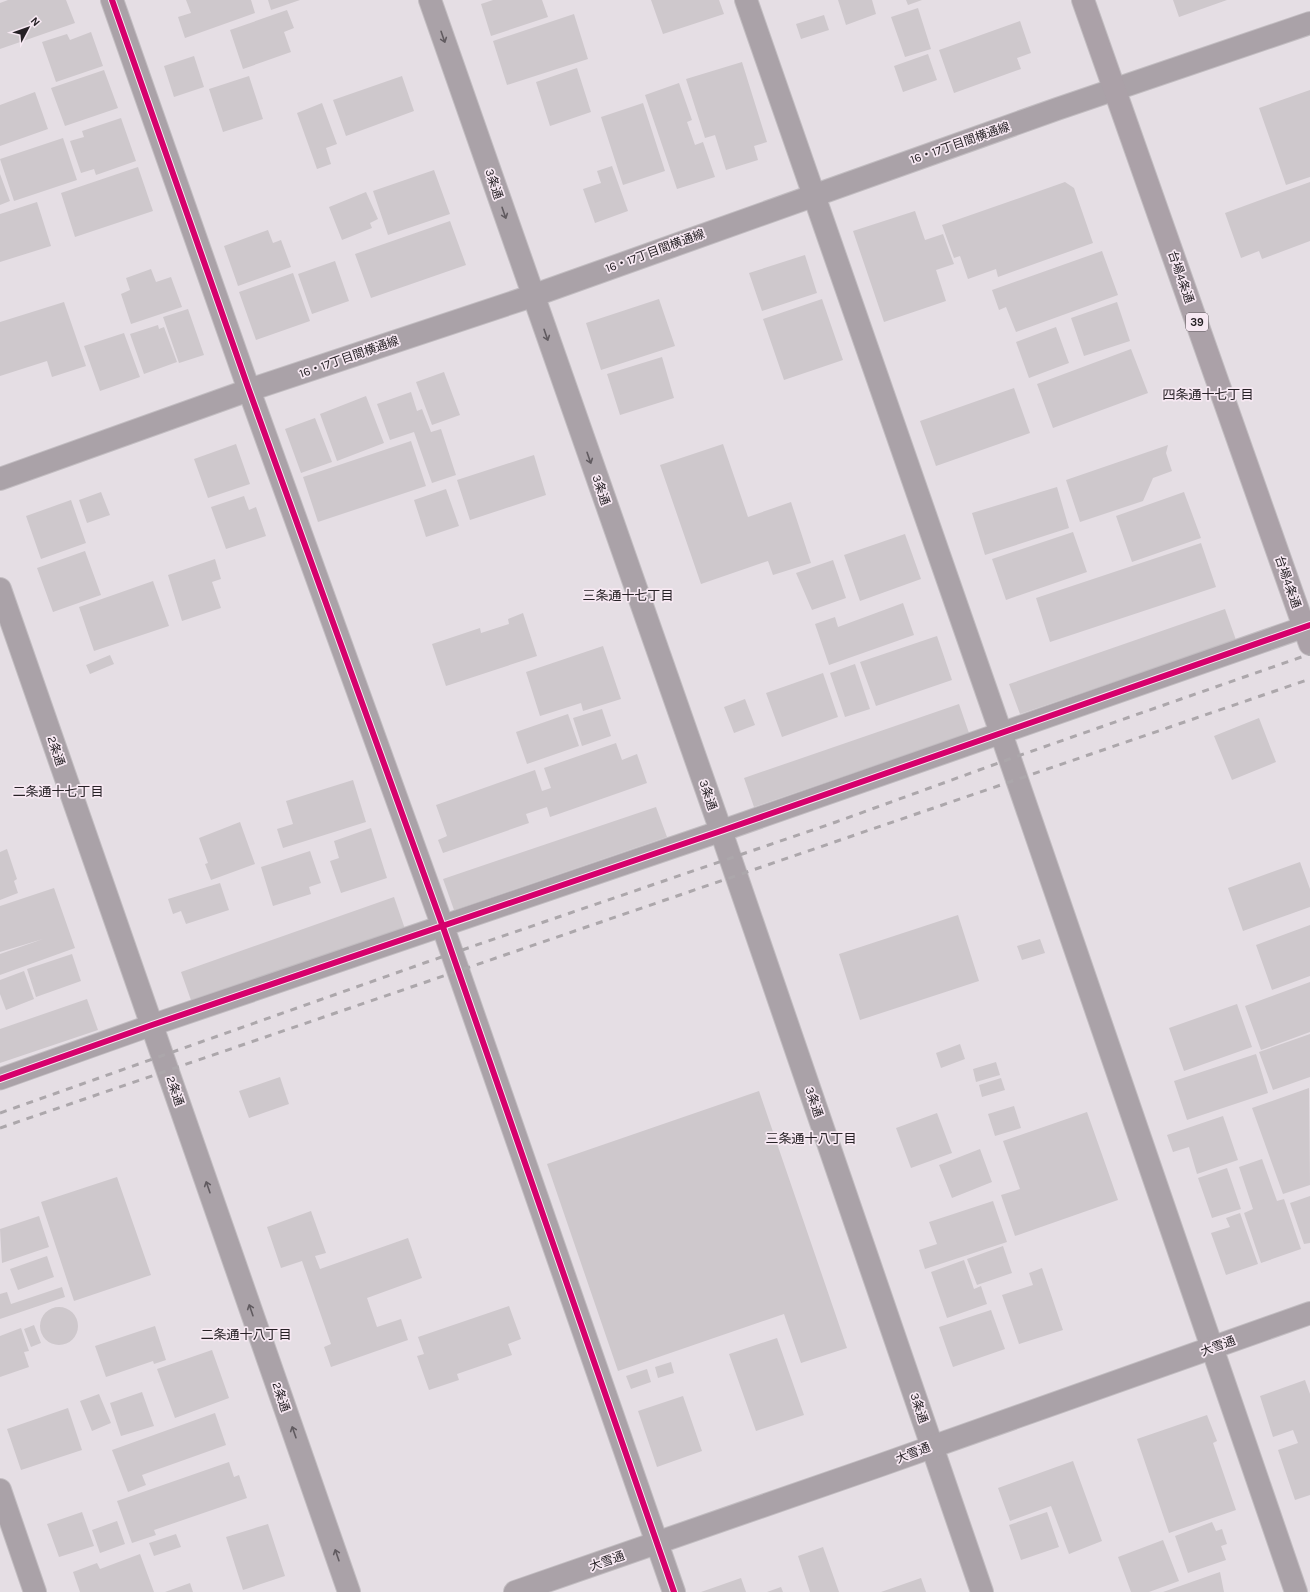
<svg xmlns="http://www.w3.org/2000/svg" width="1310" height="1592" font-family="Karla,'Noto Sans JP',sans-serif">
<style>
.building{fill:#cec8cc}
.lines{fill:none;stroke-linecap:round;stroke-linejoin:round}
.pedestrian-casing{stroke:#c2bdc1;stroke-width:23}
.minor-casing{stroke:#c2bdc1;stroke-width:24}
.tertiary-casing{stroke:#c2bdc1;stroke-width:24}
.trunk-casing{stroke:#c2bdc1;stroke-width:24}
.pedestrian{stroke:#aaa2a8;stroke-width:21}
.minor{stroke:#aaa2a8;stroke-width:22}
.tertiary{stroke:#aaa2a8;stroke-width:22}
.trunk{stroke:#aba1a8;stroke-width:22}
.rail{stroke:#aca7ab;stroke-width:3;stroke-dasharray:7 7;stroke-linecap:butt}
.cycleway-casing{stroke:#f6e8f2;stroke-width:8}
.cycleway{stroke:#d6006c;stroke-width:6}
.oneway{stroke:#615b60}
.labels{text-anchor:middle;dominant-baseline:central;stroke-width:3.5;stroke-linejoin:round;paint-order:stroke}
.shield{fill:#f6e8f2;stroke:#645d62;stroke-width:1}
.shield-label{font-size:11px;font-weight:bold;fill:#262125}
.street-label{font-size:12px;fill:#262125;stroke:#f6e8f2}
.neighbourhood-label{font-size:13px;fill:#262125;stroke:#f6e8f2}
</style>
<rect width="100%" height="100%" fill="#e5dee4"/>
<path class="building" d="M8,0H66L75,23L0,49V3Z
M186,0H251L255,13L185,38L178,17L191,13Z
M268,0H300L271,10Z
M493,0H542L548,17L491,36L481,4Z
M651,0H719L724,14L663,34Z
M838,0H872L876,14L846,25Z
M906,0H922L908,5Z
M1173,0H1227L1179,17Z
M918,8L931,49L905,57L891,17Z
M287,10L294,28L284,32L291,52L243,69L230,30Z
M574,14L588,59L507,85L493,41Z
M824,15L829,30L801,39L796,24Z
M1020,21L1031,53L1017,58L1021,69L954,93L939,50Z
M91,32L103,66L56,82L42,42L67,34L70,40Z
M928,54L937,80L903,92L894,66Z
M194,56L204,87L174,97L164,66Z
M742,62L767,142L754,146L758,160L726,170L715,135L705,138L686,79Z
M577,68L591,112L550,126L536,82Z
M104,70L118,108L65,126L51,88Z
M249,76L263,119L223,132L209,89Z
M402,76L414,111L346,136L333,100Z
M679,83L692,120L687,122L695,145L703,142L715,177L677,189L645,95Z
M1310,90V177L1286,185L1259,108Z
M35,92L48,129L0,146V105Z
M322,103L337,144L326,148L331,164L317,169L297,113Z
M643,103L665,171L623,185L601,117Z
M121,118L136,161L96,175L94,169L81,173L70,141L84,137L82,131Z
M63,138L77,180L14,201L0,159Z
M612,166L628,211L595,223L583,189L601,183L597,171Z
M138,167L153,211L75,237L61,193Z
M434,170L450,214L388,235L373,191Z
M0,174L10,201L0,205Z
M1065,182L1074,188L1093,243L998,277L996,269L968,279L960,256L954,258L942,225Z
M1310,182V241L1262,259L1259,251L1241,258L1225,213Z
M366,192L378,219L370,223L372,228L342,240L329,207Z
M37,202L51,246L0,262V214Z
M915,211L925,240L943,234L954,264L936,270L946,301L884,322L853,231Z
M450,221L466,265L371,298L355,254Z
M268,230L273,243L281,240L291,267L238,286L224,246Z
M1102,251L1118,295L1016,332L1006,307L999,310L992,290Z
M805,255L817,293L762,311L749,273Z
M335,261L349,301L312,314L298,274Z
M151,269L156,282L171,277L182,307L131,324L121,294L130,290L126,278Z
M293,273L310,321L256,340L239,292Z
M659,299L675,346L601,370L586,323Z
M822,299L843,360L784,380L763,319Z
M64,302L86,366L52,377L47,361L0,376V322Z
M1117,302L1130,341L1084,356L1071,318Z
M188,309L204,355L179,363L163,317Z
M158,325L159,329L164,327L177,362L144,374L130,334Z
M1056,327L1069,363L1029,378L1016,342Z
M124,333L140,377L100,391L84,346Z
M1131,349L1148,393L1053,428L1037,384Z
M662,357L674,398L620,415L607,374Z
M444,372L460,415L432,425L416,382Z
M1014,388L1030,433L936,466L920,421Z
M411,392L417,411L422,409L431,432L441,429L456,475L432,483L414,432L390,440L377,404Z
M366,396L384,443L337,461L320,414Z
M315,418L332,462L301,473L285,429Z
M411,441L426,486L318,522L303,477Z
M236,444L250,484L208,498L194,459Z
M723,444L748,517L791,502L811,563L773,575L768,561L701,584L660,465Z
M1168,445L1166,453L1172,471L1153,478L1143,501L1080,522L1066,480Z
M534,455L546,495L470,520L457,480Z
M1057,487L1069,528L985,555L972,513Z
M446,489L459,526L426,537L414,500Z
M101,492L110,515L87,523L79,500Z
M1184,492L1201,538L1132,562L1116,516Z
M244,496L249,510L256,507L266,536L226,549L211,507Z
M71,500L86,543L41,559L26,516Z
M1073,532L1087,572L1006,600L992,559Z
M905,534L921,579L860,601L844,555Z
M1201,543L1216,587L1050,642L1036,598Z
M85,551L101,595L53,612L37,568Z
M215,559L221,579L212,582L221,608L182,621L168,575Z
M833,560L846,598L812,610L796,573Z
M153,581L169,626L94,651L79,607Z
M903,603L914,635L829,665L815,624L835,617L838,627Z
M1225,609L1236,640L1020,714L1009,684Z
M523,613L537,656L446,686L432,644L480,628L481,633L509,624L508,619Z
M937,636L952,680L876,706L860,662Z
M603,646L621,699L583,711L581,703L540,716L526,672Z
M110,655L114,664L90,674L86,665Z
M855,664L870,709L845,717L830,673Z
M823,673L838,717L782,737L766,693Z
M745,699L755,725L734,733L724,707Z
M959,704L969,733L754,807L744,778Z
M602,709L611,736L582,746L573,718Z
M568,714L579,746L527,764L516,732Z
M1259,718L1276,762L1232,780L1214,736Z
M616,743L622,760L637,754L647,783L550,817L547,807L526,814L529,823L443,853L438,840L447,836L436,805L535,770L542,791L551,788L544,768Z
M353,780L366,822L283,848L277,829L293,824L286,801Z
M656,807L667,837L454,910L443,879Z
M240,822L255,864L211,880L205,864L208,863L199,838Z
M371,828L387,878L341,893L330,861L339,858L334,841Z
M7,849L17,879L14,881L18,893L0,900V852Z
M310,851L321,883L309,887L311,894L273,906L261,867Z
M1300,862L1310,889V907L1243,931L1228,888Z
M220,883L229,910L186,924L181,911L173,914L168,899Z
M54,888L75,948L0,975V954L43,939L0,952V906Z
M394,897L405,929L192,1003L181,972Z
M958,915L979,981L860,1020L839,954Z
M1310,925V976L1272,990L1256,945Z
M1040,939L1045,953L1022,960L1017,946Z
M72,954L81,981L36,997L27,969Z
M24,971L34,999L6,1010L0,994V980Z
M1310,982V1032L1261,1050L1245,1006Z
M87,999L98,1030L0,1063V1029Z
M1237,1004L1252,1047L1184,1071L1169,1028Z
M1310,1034V1077L1273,1090L1259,1052Z
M960,1044L965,1059L941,1068L936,1053Z
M1256,1054L1268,1093L1187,1120L1174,1081Z
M996,1062L1000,1075L976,1082L973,1069Z
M280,1077L289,1104L249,1118L239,1091Z
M1001,1078L1005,1090L982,1097L979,1085Z
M1309,1088L1310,1185L1283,1194L1252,1108Z
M759,1091L847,1348L801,1363L784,1314L618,1371L547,1164Z
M1014,1106L1021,1128L995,1136L988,1114Z
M1087,1112L1118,1200L1015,1236L1001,1195L1020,1189L1003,1141Z
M937,1113L952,1153L911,1168L896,1128Z
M1223,1116L1238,1160L1197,1174L1189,1147L1173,1152L1167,1135Z
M980,1149L992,1182L952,1198L939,1165Z
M1262,1159L1277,1201L1284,1199L1301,1249L1261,1263L1244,1213L1253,1209L1239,1167Z
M1227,1168L1241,1209L1212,1218L1198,1178Z
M117,1177L151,1275L74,1301L41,1202Z
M1310,1196V1243L1304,1244L1290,1203Z
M993,1201L1007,1242L925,1269L919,1250L937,1244L929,1222Z
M311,1211L326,1253L315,1256L320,1269L408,1238L422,1278L367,1298L377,1327L401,1319L408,1340L331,1367L324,1347L331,1344L302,1261L281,1268L267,1227Z
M1240,1213L1258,1264L1226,1275L1211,1233L1230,1227L1226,1218Z
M39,1216L49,1247L2,1263L0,1229Z
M1003,1246L1012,1273L977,1285L967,1259Z
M47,1256L54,1277L18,1290L10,1269Z
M964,1260L974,1289L981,1286L987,1304L947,1318L931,1272Z
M1042,1268L1063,1330L1019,1344L1002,1295L1033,1285L1029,1273Z
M62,1287L65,1297L0,1319V1294L7,1292L11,1304Z
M509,1306L521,1339L508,1344L512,1355L457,1374L459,1380L429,1390L417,1356L424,1354L418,1337Z
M40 1326a19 19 0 1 1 38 0a19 19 0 1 1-38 0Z
M991,1310L1005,1349L953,1367L939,1327Z
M34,1325L41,1343L31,1347L24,1329Z
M155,1326L166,1360L154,1364L153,1361L106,1377L95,1346Z
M21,1328L29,1351L24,1352L29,1367L0,1377V1336Z
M777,1338L804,1415L756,1431L729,1354Z
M212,1350L229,1398L175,1418L157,1369Z
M671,1362L674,1373L658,1378L655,1367Z
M647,1369L651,1382L631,1389L626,1376Z
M1305,1380L1310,1394V1495L1295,1500L1278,1450L1298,1443L1293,1430L1273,1437L1260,1396Z
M142,1392L154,1426L121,1436L110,1403Z
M99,1394L111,1423L92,1431L80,1401Z
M683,1396L702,1451L657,1467L638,1411Z
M68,1408L82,1450L21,1470L7,1429Z
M215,1413L226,1445L142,1475L146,1485L128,1492L112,1450Z
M1207,1415L1217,1441L1213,1443L1236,1510L1169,1533L1137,1439Z
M1073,1461L1102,1541L1069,1554L1051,1506L1010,1521L998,1488Z
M229,1462L234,1477L239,1475L247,1498L154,1530L156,1535L132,1543L117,1501Z
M82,1512L94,1546L59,1557L47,1524Z
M1047,1512L1059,1547L1021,1560L1009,1525Z
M117,1521L125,1544L100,1553L92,1530Z
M1212,1522L1216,1531L1222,1529L1227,1544L1221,1546L1226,1560L1188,1573L1175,1536Z
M268,1524L285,1576L243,1590L226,1537Z
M176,1534L181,1547L154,1556L149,1543Z
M1163,1540L1179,1581L1149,1592H1131L1118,1557Z
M823,1547L839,1592H810L798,1556Z
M140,1554L154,1592H80L73,1572L97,1563L100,1569Z
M1220,1572L1224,1592H1163Z
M741,1578L746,1592H701Z
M921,1578L926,1592H881Z
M190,1583L193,1592H165Z
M781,1587L783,1592H767Z"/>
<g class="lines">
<defs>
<path id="pedestrian" d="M0,1079L152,1025L721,831L1310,625"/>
<path id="minor" d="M112,0L249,390L443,927L674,1592
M430,0L721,831L982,1592
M746,0L1001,733L1296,1592
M0,479L249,390L532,296L1057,109L1310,23
M0,589L349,1592
M0,1490L35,1592"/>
<path id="tertiary" d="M515,1592L878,1466L1310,1313"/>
<path id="trunk" d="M1083,0L1310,644"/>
</defs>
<use href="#pedestrian" class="pedestrian-casing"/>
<use href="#minor" class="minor-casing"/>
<use href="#tertiary" class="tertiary-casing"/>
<use href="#trunk" class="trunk-casing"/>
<use href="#pedestrian" class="pedestrian"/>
<use href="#minor" class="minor"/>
<use href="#tertiary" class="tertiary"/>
<use href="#trunk" class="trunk"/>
<path class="rail" d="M0,1113L427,962L836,822L1015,757L1310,654
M0,1128L1310,679"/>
<defs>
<path id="cycleway" d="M112,0L249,390L443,927L674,1592
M0,1079L152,1025L721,831L1310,625"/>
</defs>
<use href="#cycleway" class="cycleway-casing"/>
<use href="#cycleway" class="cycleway"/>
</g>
<defs><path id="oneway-shaft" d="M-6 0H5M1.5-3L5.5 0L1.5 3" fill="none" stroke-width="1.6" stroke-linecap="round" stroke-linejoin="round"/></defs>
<g class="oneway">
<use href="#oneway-shaft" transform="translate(443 37) rotate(71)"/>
<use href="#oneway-shaft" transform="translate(504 213) rotate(71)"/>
<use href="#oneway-shaft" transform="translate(546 335) rotate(71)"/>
<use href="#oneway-shaft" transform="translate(589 458) rotate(71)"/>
<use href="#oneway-shaft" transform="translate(208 1187) rotate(-109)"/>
<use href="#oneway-shaft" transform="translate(251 1310) rotate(-109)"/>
<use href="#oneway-shaft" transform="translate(294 1432) rotate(-109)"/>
<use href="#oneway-shaft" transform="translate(337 1555) rotate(-109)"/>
</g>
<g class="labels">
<rect class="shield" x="1186" y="313" width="22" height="18" rx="3"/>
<g class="shield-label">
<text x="1197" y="322">39</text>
</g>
<g class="street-label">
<text transform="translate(960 143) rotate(-19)">16・17丁目間横通線</text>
<text transform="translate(494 184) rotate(71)">3条通</text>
<text transform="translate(655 251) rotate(-20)">16・17丁目間横通線</text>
<text transform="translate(1181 277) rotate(71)">台場4条通</text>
<text transform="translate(349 357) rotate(-19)">16・17丁目間横通線</text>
<text transform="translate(601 490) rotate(71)">3条通</text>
<text transform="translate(1288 582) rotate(71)">台場4条通</text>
<text transform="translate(56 751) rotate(71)">2条通</text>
<text transform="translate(708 795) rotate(71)">3条通</text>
<text transform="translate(175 1091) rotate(71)">2条通</text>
<text transform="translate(814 1102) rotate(71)">3条通</text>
<text transform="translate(1218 1346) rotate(-20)">大雪通</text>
<text transform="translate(281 1397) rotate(71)">2条通</text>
<text transform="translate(919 1408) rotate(71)">3条通</text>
<text transform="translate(913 1453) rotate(-21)">大雪通</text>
<text transform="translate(607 1561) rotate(-19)">大雪通</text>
</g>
<g class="neighbourhood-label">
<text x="1208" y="394">四条通十七丁目</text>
<text x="628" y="595">三条通十七丁目</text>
<text x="58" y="791">二条通十七丁目</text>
<text x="811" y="1138">三条通十八丁目</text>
<text x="246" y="1334">二条通十八丁目</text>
</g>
</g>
<g transform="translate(28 28) rotate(49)" stroke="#f6e8f2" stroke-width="3" paint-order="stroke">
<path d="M0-3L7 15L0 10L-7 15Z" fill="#262125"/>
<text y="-6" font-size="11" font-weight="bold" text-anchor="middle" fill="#262125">N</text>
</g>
</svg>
